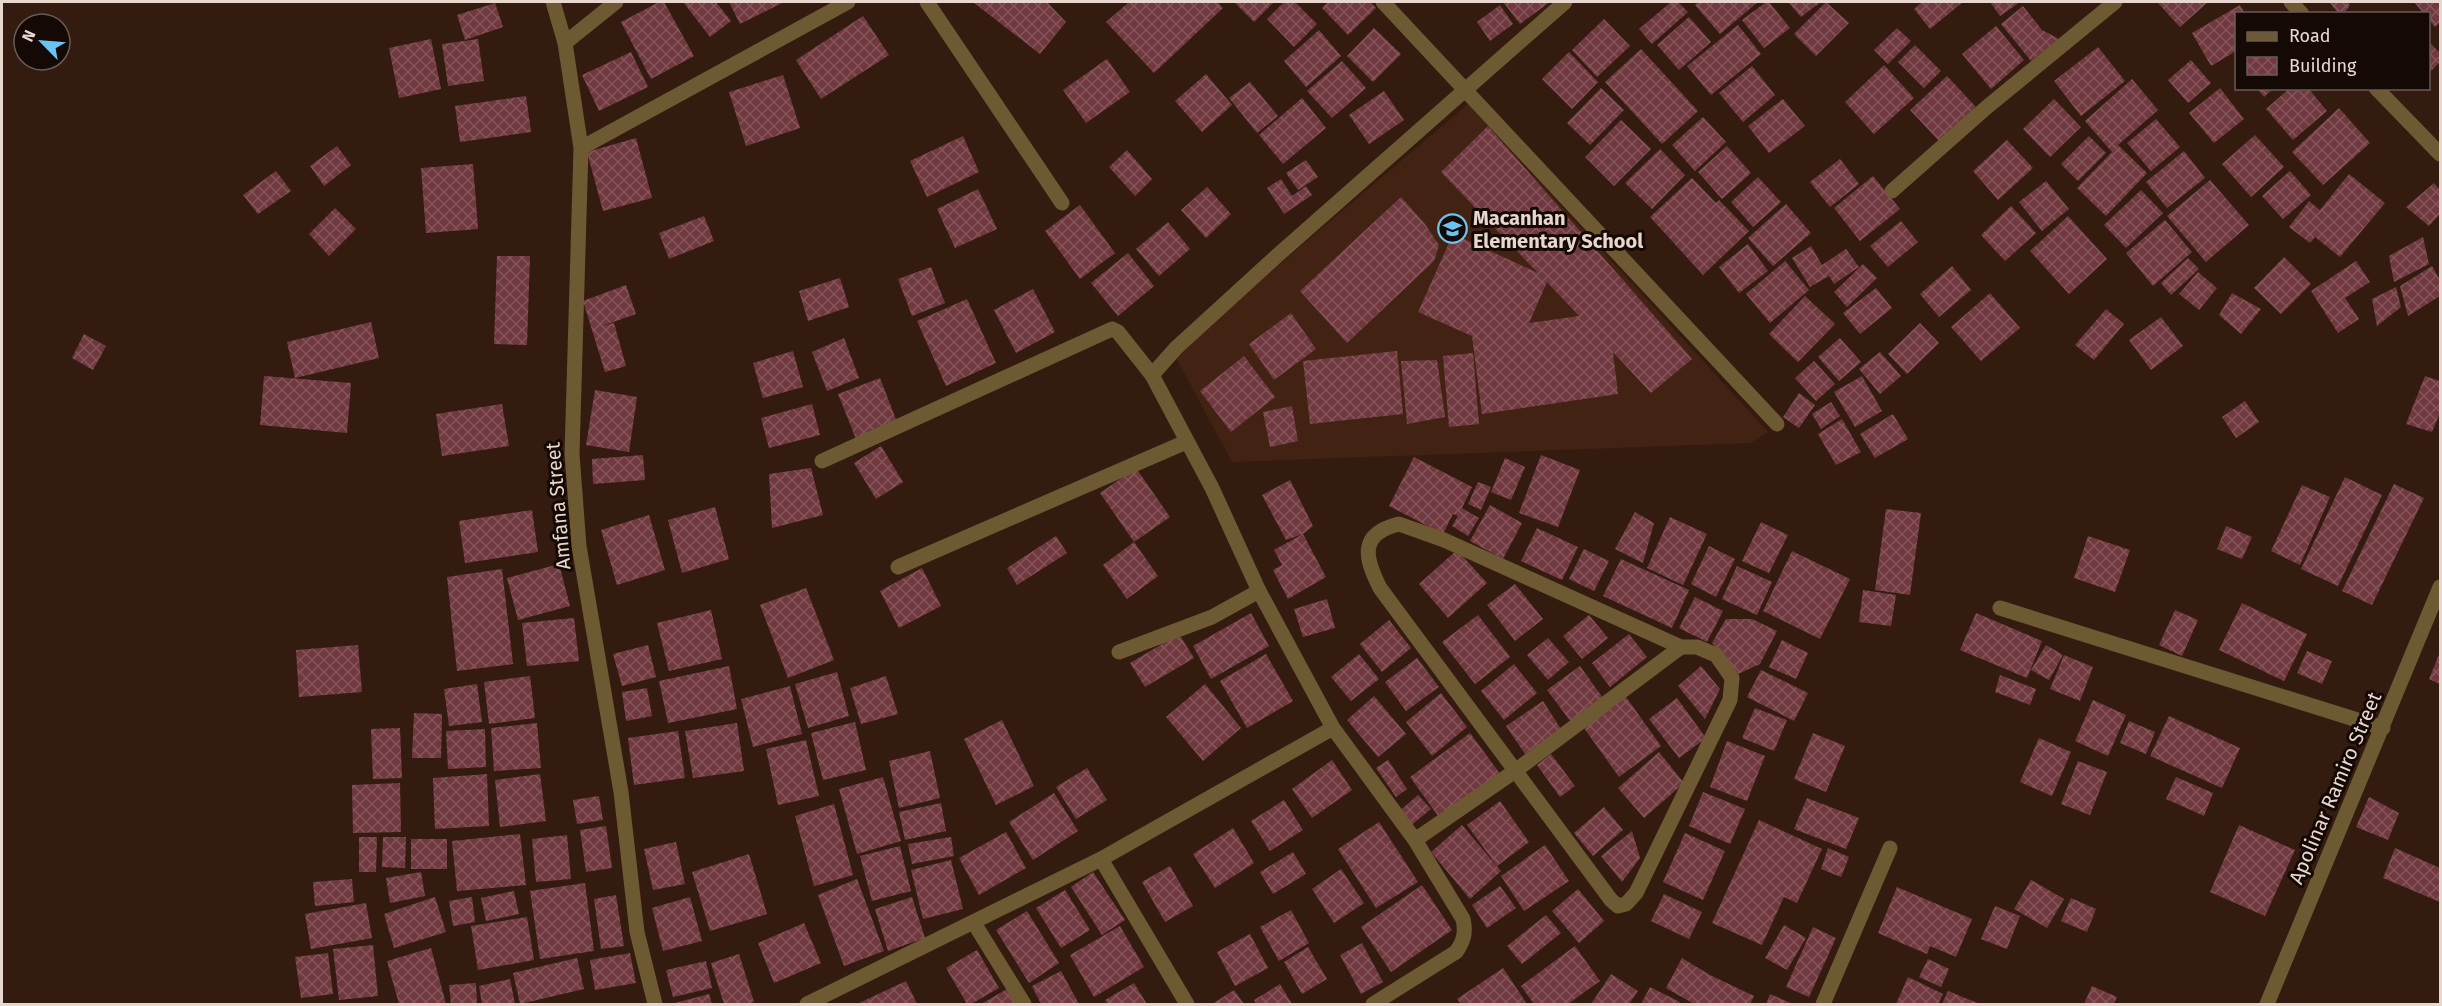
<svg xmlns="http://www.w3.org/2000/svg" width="2442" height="1006" font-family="'Fira Sans',sans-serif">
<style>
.built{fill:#422313}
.building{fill:url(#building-cross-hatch);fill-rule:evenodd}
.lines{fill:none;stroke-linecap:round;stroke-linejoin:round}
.service{stroke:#6d5932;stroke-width:15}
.minor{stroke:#6d5932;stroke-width:15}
.tertiary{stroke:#6d5932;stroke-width:15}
.labels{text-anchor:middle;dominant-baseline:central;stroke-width:6;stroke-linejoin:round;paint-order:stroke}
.poi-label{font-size:20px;font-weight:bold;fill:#e8d7cf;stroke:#140905;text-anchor:start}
.street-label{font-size:20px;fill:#e8d7cf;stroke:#140905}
</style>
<defs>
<pattern id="building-cross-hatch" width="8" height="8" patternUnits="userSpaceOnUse" patternTransform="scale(1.5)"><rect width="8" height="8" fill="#703940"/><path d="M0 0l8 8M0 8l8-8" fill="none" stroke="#84555b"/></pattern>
</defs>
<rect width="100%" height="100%" fill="#341b0f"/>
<path class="built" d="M1468,104L1768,432L1751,443L1232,462L1174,354Z"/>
<path class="building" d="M659,2H664L694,56L651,79L621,22Z
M683,2H716L731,21L710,37Z
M729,2H784L740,24Z
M973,2H1047L1066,22L1040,54Z
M1129,2H1217L1223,8L1154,73L1106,22Z
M1234,2H1274L1254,22Z
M1284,2H1295L1317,24L1294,47L1267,19Z
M1328,2H1370L1376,8L1348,35L1322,8Z
M1503,2H1550L1520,24Z
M1671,2H1678L1688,12L1652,44L1639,29Z
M1699,2H1758L1720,34L1695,5Z
M1766,2H1769L1790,28L1764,48L1742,20Z
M1788,2H1821L1801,17Z
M1826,2L1849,23L1816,56L1794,34Z
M1922,2H1963L1930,29L1914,9Z
M1990,2H2020L2000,16Z
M2157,2H2206L2207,3L2180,27Z
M2332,2H2347L2350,5L2344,14H2339L2330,3Z
M2414,2H2440V22L2435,27L2428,19V14H2424Z
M495,3L503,27L465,40L457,15Z
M1500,5L1513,24L1490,41L1477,22Z
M2240,5L2245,14H2236V51L2211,66L2192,33Z
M2023,6L2042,30L2059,39L2031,61L2001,24Z
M863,16L889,55L821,99L796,60Z
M1689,17L1711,42L1679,70L1657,45Z
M1604,19L1630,46L1597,77L1572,50Z
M1738,25L1761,54L1711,95L1687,66Z
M1996,26L2024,60L1991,89L1962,54Z
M1374,28L1401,54L1373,82L1347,56Z
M1897,28L1911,41L1888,64L1874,50Z
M1319,30L1341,56L1306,87L1284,61Z
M431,39L441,89L399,98L389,48Z
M478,39L484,81L448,86L442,44Z
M2428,41L2440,53V62L2428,74Z
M1915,45L1941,71L1924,88L1898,62Z
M2098,47L2125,81L2081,116L2054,81Z
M1641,49L1698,111L1662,144L1605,82Z
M631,52L648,87L599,111L582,75Z
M1569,52L1598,82L1572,109L1542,79Z
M1107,59L1130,92L1086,123L1063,90Z
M2191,60L2211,83L2188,103L2168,80Z
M1342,61L1366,88L1332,118L1307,91Z
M1884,65L1914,98L1874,134L1845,102Z
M1752,66L1775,95L1743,122L1719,93Z
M1206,74L1232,105L1202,132L1175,101Z
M783,75L800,128L746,146L729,92Z
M1947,76L1976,107L1939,141L1910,110Z
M2132,79L2158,110L2118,145L2147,173L2106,216L2077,188L2112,152L2085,121Z
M1250,82L1278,116L1257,133L1229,98Z
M1601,88L1624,110L1590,145L1567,123Z
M2220,88L2244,119L2214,143L2189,113Z
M2257,88H2274L2264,97Z
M2290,88H2308L2327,111L2293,140L2266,109Z
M1384,91L1404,120L1369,144L1349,115Z
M526,96L531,132L460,142L455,106Z
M1302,98L1326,128L1283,164L1259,135Z
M1783,99L1805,126L1769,153L1748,126Z
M2054,99L2081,127L2050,157L2023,129Z
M2339,108L2370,143L2323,185L2292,152Z
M1703,117L1726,142L1695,171L1672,145Z
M2156,119L2180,147L2151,171L2127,143Z
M1621,120L1651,149L1614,186L1585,157Z
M1488,126L1692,359L1651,393L1613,352L1618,394L1482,414L1472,336L1418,312L1453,234L1538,273L1441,172ZM1547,282L1579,316L1529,323Z
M2255,135L2284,167L2251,197L2222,164Z
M963,136L979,172L927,197L910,161Z
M2089,136L2106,153L2078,181L2061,164Z
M636,138L652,198L603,211L587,152Z
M2007,140L2033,168L1998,200L1973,171Z
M337,146L351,165L324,186L310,166Z
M1727,146L1751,173L1722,199L1698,172Z
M1660,149L1685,175L1652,209L1625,183Z
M1127,150L1152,179L1135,196L1109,167Z
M2184,151L2205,178L2167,208L2146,182Z
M1840,159L1859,184L1830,207L1810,182Z
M1306,160L1318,177L1298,190L1286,173Z
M473,164L478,229L426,233L421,168Z
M276,171L291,191L258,214L243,195Z
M2290,171L2311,195L2283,219L2262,196Z
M2349,174L2385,203L2340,257L2315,237L2310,243L2289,227L2309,201L2320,210Z
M1873,176L1900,209L1860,241L1834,208Z
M1758,177L1781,202L1753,227L1731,202Z
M1692,178L1716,203L1719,200L1749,231L1703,275L1650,217Z
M1281,179L1292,196L1306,186L1312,195L1284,214L1267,188Z
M2210,180L2249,225L2206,262L2167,216Z
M2046,181L2069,209L2042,231L2019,202Z
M2434,183L2440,190V214L2429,226L2406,207Z
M1207,187L1231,214L1206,238L1181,210Z
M978,189L997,229L955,248L937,209Z
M2141,190L2163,213L2126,248L2104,225Z
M1401,197L1425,224L1439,245L1434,261L1347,343L1300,291Z
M1786,204L1811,233L1773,266L1748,238Z
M1080,205L1115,253L1080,279L1045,231Z
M2011,206L2036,233L2005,261L1981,235Z
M335,208L356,229L329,256L309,234Z
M704,216L714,241L669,259L659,233Z
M2068,216L2107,259L2069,294L2030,251Z
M2165,220L2192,252L2153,286L2126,253Z
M1901,221L1918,242L1888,267L1870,246Z
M1168,222L1190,249L1159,276L1136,249Z
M2423,237L2429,264L2394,282L2389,256Z
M1748,244L1768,271L1739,293L1719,267Z
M1811,246L1822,265L1846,249L1859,267L1834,284L1829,276L1810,287L1792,258Z
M1128,253L1154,286L1118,316L1091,283Z
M497,256H530L527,345L494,344Z
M2284,257L2311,284L2281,314L2254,288Z
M2188,258L2199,269L2171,295L2161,283Z
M1785,261L1809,290L1770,323L1746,294Z
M2356,261L2370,282L2345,298L2359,319L2338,333L2311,291Z
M1863,264L1877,278L1847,307L1834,292Z
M1952,266L1971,290L1939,317L1920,294Z
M2432,266L2440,280V296L2408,316L2400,286Z
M931,267L945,303L912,316L898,279Z
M2198,272L2217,288L2199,310L2179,294Z
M840,278L849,307L808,321L799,291Z
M626,285L636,314L602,326L614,323L626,366L605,372L583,301Z
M2396,287L2401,307L2377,326L2372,299Z
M1876,288L1892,308L1860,334L1843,313Z
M1033,289L1055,332L1016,353L994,310Z
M1990,293L2020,328L1981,361L1951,327Z
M2232,293L2261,309L2241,334L2219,315Z
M1805,296L1835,324L1798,362L1769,334Z
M967,299L996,363L946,386L917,321Z
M2106,309L2124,324L2094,360L2075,345Z
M1291,313L1316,349L1274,380L1249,344Z
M2161,317L2183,346L2151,370L2129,340Z
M371,322L379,358L295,378L287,342Z
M1920,323L1939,343L1907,374L1888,354Z
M84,334L106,346L93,370L72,358Z
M844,338L859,378L827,391L812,352Z
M1840,338L1861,362L1839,381L1818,357Z
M793,351L803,387L763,398L753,363Z
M1397,351L1403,414L1310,424L1303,361Z
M1880,352L1901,376L1880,394L1859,369Z
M1473,353L1479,424L1449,427L1443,356Z
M1244,356L1275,397L1231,432L1200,391Z
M1437,360L1445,417L1407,424L1401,361Z
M1814,361L1835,384L1816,401L1795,378Z
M264,376L351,383L347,433L260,425Z
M1862,376L1882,411L1855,427L1834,392Z
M2425,376L2440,381V413L2432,432L2406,424Z
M880,378L897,422L856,439L838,394Z
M595,390L637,397L629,452L586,445Z
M1799,393L1815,405L1799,428L1783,417Z
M2245,401L2259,422L2236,438L2222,417Z
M1831,402L1840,416L1821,429L1812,414Z
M502,404L509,446L442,456L436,414Z
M812,404L820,435L769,448L761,418Z
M1292,406L1298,441L1270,447L1263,412Z
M1893,414L1908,439L1875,458L1860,434Z
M1842,419L1861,452L1836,465L1818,434Z
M881,446L903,482L876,499L854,463Z
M643,455L645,480L593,484L592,459Z
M1541,455L1580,470L1558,527L1519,513Z
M1414,457L1472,487L1462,508L1479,518L1468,536L1452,526L1458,516L1453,514L1443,534L1389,506Z
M1505,458L1525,467L1511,500L1491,492Z
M811,468L823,515L772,528L769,474Z
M1136,468L1170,517L1134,542L1100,493Z
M2345,477L2382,495L2338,586L2301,569Z
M1290,480L1313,526L1303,534L1286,540L1262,495Z
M1478,482L1491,487L1481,510L1468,504Z
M2394,484L2424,498L2372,605L2342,591Z
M2302,485L2330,497L2300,565L2271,551Z
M1490,505L1522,523L1503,559L1470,541Z
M715,507L729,559L682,573L668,520Z
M1886,509L1921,513L1910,595L1875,590Z
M532,510L538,552L465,563L459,521Z
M1635,512L1654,523L1643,563L1615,549Z
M649,515L665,570L617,585L601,530Z
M1670,517L1707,534L1683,585L1647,568Z
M1761,522L1788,535L1769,573L1742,561Z
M2226,526L2252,537L2242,559L2217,549Z
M1537,528L1578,547L1562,580L1521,561Z
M1303,534L1326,577L1288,599L1273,570L1282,565L1274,550Z
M1056,536L1067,553L1017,585L1007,568Z
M2088,536L2130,550L2115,592L2074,578Z
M1134,542L1158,576L1127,599L1103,565Z
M1709,546L1735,559L1716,597L1691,584Z
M1584,549L1609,561L1594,591L1569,579Z
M1457,550L1487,583L1448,618L1419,584Z
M1792,551L1850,579L1820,639L1763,611Z
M1621,559L1689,590L1672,628L1603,596Z
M559,564L570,606L518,620L507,578Z
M1737,566L1772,582L1757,615L1722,599Z
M922,568L941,606L899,628L880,591Z
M502,569L513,664L457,671L447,577Z
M1515,584L1543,619L1515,641L1487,605Z
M806,588L834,660L788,678L760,605Z
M1863,590L1896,595L1891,626L1859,622Z
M1695,597L1723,611L1707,642L1679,628Z
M1327,599L1335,628L1303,637L1294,609Z
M2242,603L2307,634L2284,681L2219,650Z
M711,610L722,659L669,671L657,623Z
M2175,610L2198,620L2182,656L2159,645Z
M1251,613L1269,646L1211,679L1193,646Z
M1976,613L2042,641L2027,678L1960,650Z
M1478,615L1510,657L1475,684L1442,642Z
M1589,615L1608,638L1582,659L1563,636Z
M574,618L579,661L527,666L522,623Z
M1726,619H1752L1777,631L1760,664L1738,674L1712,643Z
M1389,620L1411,648L1382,672L1360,644Z
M1179,634L1194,658L1145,687L1130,663Z
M1629,634L1647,657L1610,687L1592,663Z
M1548,638L1569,662L1548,680L1527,655Z
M1782,640L1808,653L1796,679L1769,667Z
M358,645L362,692L299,697L296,650Z
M648,645L656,677L622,686L613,654Z
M2046,645L2063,655L2049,680L2031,670Z
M2307,651L2332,661L2322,684L2297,673Z
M2440,652V684L2429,679Z
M1266,654L1293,701L1247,728L1220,681Z
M1359,654L1379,679L1351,701L1331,677Z
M2064,655L2093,667L2080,701L2050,689Z
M1417,658L1439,687L1406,711L1385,682Z
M1514,664L1537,693L1504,720L1481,691Z
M729,666L737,709L668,723L659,681Z
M1580,666L1603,698L1571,722L1547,690Z
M1701,666L1720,689L1705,719L1678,686Z
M1761,670L1808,693L1794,721L1747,697Z
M837,672L849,716L808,728L795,684Z
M2000,675L2036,689L2030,705L1995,692Z
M530,676L535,718L489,724L484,682Z
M886,676L898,714L861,724L850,688Z
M477,684L482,722L449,726L444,689Z
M1205,684L1241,728L1203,761L1166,717Z
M790,686L802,734L753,747L741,699Z
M647,688L652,716L626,721L622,692Z
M1441,693L1467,727L1432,756L1406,722Z
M1374,696L1406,734L1378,757L1347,720Z
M1626,697L1661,746L1619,777L1584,728Z
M1677,698L1706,738L1679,758L1649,719Z
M2093,700L2126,715L2108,756L2075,741Z
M1543,701L1561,729L1525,754L1506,726Z
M1755,708L1787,720L1774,751L1742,738Z
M414,713L442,714L441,758H412Z
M2169,716L2240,748L2222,788L2150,756Z
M1002,720L1034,786L996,805L964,739Z
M2129,721L2155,732L2146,754L2120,743Z
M855,722L866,770L823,780L811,733Z
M537,723L541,768L494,771L491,728Z
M737,723L744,771L693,778L685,731Z
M400,728L402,778L373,779L371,729Z
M485,729L486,767L448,769L446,731Z
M678,731L685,778L634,785L628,738Z
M1470,733L1501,775L1441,820L1410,777Z
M1813,733L1845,746L1826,792L1794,779Z
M2039,738L2071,752L2052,796L2020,782Z
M806,740L819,796L778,805L766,749Z
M1727,741L1765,756L1747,801L1710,787Z
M930,751L940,798L899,808L889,761Z
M1659,752L1684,783L1644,818L1618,788Z
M1551,754L1575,786L1560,797L1537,765Z
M1332,760L1352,790L1312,818L1292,789Z
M1388,760L1407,789L1396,797L1376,768Z
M2078,761L2107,772L2090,815L2061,804Z
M1087,768L1107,800L1076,819L1056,787Z
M487,774L489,826L435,829L433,778Z
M540,774L546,821L500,827L495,780Z
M883,777L901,841L857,854L839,789Z
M2176,777L2213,793L2204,816L2166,799Z
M400,783L401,832L353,833L352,785Z
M1703,792L1745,809L1730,844L1689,826Z
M1054,793L1078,831L1033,860L1009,822Z
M1418,795L1431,809L1409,827L1397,813Z
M599,796L603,820L577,824L573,800Z
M2369,797L2399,813L2388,840L2356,827Z
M1807,798L1859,818L1846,849L1794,829Z
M1284,800L1303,830L1270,851L1251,821Z
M1500,801L1529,842L1497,866L1467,825Z
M941,803L946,831L905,840L899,812Z
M834,804L853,875L814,886L795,816Z
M1604,807L1623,830L1593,856L1574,833Z
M1759,820L1822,849L1797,903L1784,897L1762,945L1712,923Z
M1379,822L1418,882L1376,908L1338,849Z
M1462,825L1501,871L1470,899L1431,852Z
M2239,825L2295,850L2265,916L2210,892Z
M606,826L612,868L586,872L580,830Z
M1233,828L1254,863L1215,888L1193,854Z
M1632,831L1640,858L1622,882L1601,856Z
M1006,832L1026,868L979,895L959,858Z
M1685,833L1725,851L1703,900L1663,882Z
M520,834L526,885L457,891L452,841Z
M567,835L571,879L536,882L532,839Z
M359,837H377L376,872H359Z
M383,837H406L405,868L382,867Z
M951,837L954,856L912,864L908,844Z
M411,839H447V869H411Z
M676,842L685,884L653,890L644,849Z
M1545,845L1569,881L1524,911L1501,876Z
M900,846L911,891L872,901L860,856Z
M1828,848L1849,857L1841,877L1821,869Z
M2395,848L2440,868V902L2383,878Z
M1293,852L1306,874L1273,894L1260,872Z
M749,854L767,914L710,931L692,872Z
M951,860L963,909L923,919L911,870Z
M1170,866L1193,906L1165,922L1142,882Z
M1341,869L1364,903L1334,923L1312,889Z
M421,872L425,896L390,903L386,878Z
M1093,872L1125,920L1102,935L1071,887Z
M352,879L354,902L315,906L313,882Z
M857,879L884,951L844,966L818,895Z
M2031,880L2064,899L2047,928L2014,909Z
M585,883L594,951L540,959L530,891Z
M1422,885L1452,930L1391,972L1361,927Z
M1500,886L1516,908L1487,928L1472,905Z
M1897,887L1972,919L1956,957L1930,946L1927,954L1878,933Z
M1578,889L1604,921L1579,943L1552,911Z
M1065,890L1090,930L1061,948L1036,908Z
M514,891L519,914L486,921L481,898Z
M1664,894L1702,912L1689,939L1651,921Z
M616,895L624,946L601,949L594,899Z
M435,897L446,932L394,948L384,914Z
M472,897L475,922L453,926L449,901Z
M690,897L702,941L663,951L652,908Z
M912,897L925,938L888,951L875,909Z
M2071,898L2096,909L2087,932L2061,921Z
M366,903L372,938L311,949L305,914Z
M1995,906L2020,916L2007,949L1981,939Z
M1291,910L1309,943L1279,961L1260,927Z
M1027,911L1059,963L1029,983L996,930Z
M1546,915L1561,933L1522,964L1507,946Z
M527,917L534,960L478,970L471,926Z
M804,923L821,963L774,983L758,943Z
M1784,925L1806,938L1787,970L1765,958Z
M1120,926L1144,967L1094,997L1070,955Z
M1813,927L1836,938L1809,997L1786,987Z
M1250,934L1268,968L1235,986L1217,952Z
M1362,943L1383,982L1361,994L1340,955Z
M373,945L378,996L339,1000L333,949Z
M1575,946L1600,981L1568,1004H1534L1521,986Z
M1308,947L1327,979L1302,994L1284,962Z
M431,948L446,1004H399L387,961Z
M977,950L999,988L971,1004H967L946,968Z
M328,953L333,994L301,998L295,957Z
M630,953L636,983L595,990L590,960Z
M739,954L754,1002L746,1004H724L711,963Z
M577,958L584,989L520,1004L513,973Z
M1682,958L1710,975L1754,996L1750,1004H1694L1666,988Z
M1928,959L1949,969L1941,987L1919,977Z
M706,961L712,988L673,997L666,970Z
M1503,968L1527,1004H1461L1457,999Z
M1061,971L1079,1004H1041L1032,986Z
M1611,974L1638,991L1629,1004H1591Z
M1908,977L1943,994L1938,1004H1896Z
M510,979L515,1004H482L479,986Z
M906,981L917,1004H857Z
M476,983L477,1004H451L449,985Z
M1134,983L1147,1004H1107L1105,1000Z
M1280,984L1292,1004H1256L1254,1000Z
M2092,986L2117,997L2114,1004H2084Z
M1650,987L1680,1002L1679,1004H1641Z
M1007,989L1016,1004H981Z
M1234,990L1244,1004H1212Z
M1948,991L1980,1004H1942Z
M709,994L712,1004H671Z
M1770,994L1793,1004H1766Z"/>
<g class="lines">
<path class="service" d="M1119,652L1212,617L1259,591"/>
<path class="minor" d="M553,2L565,43L581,148L572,454L579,546L621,792L637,932L655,1004
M927,2L1062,203
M1383,2L1777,424
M565,43L616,2
M581,148L848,2
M1892,191L1987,107L2115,2
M1152,375L1176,348L1279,254L1565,2
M822,461L1112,329L1118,332L1152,375L1212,488L1259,591L1333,728L1415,840L1463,919C1466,932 1464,941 1456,952L1373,1004
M1399,524L1444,540L1681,647H1697L1716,655L1732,678L1730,700L1636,893L1626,904L1618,906L1611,900L1380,588C1365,558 1358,534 1399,524Z
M898,567L1186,442
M2000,608L2383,728
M1415,840L1515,771L1681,647
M1101,859L1187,1004
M974,923L1024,1004
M807,1004L1101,859L1333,728
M1823,1004L1890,848
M2267,1004L2440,587"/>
<path class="tertiary" d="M2291,2L2302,14
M2376,88L2440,154"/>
</g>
<defs>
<symbol id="school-ring" viewBox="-11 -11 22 22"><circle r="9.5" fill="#140905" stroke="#6ac3f1" stroke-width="1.5"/><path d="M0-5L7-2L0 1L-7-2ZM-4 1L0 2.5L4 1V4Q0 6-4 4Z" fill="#6ac3f1"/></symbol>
</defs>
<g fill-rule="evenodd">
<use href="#school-ring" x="1436" y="212" width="33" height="33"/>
</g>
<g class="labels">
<g class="poi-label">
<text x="1473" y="218">Macanhan<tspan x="1473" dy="23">Elementary School</tspan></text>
</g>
<g class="street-label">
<text transform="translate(558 506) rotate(-95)">Amfana Street</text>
<text transform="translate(2335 788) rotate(-67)">Apolinar Ramiro Street</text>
</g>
</g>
<rect width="2442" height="1006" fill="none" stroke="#e8d7cf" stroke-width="6"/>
<rect x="2235" y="12" width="195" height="78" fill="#140905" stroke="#695b56" stroke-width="1.5"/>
<rect x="2247" y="32" width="30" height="9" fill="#6d5932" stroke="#695b56" stroke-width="1.5"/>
<text x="2289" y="42" font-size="18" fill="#e8d7cf">Road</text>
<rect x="2247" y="57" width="30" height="18" fill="url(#building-cross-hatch)" stroke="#695b56" stroke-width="1.5"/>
<text x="2289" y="72" font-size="18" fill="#e8d7cf">Building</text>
<g transform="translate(42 42) rotate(295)"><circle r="28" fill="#140905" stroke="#695b56" stroke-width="1.5"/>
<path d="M0-4.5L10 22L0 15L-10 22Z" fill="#6ac3f1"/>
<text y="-9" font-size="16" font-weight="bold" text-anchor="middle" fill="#e8d7cf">N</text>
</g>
</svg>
